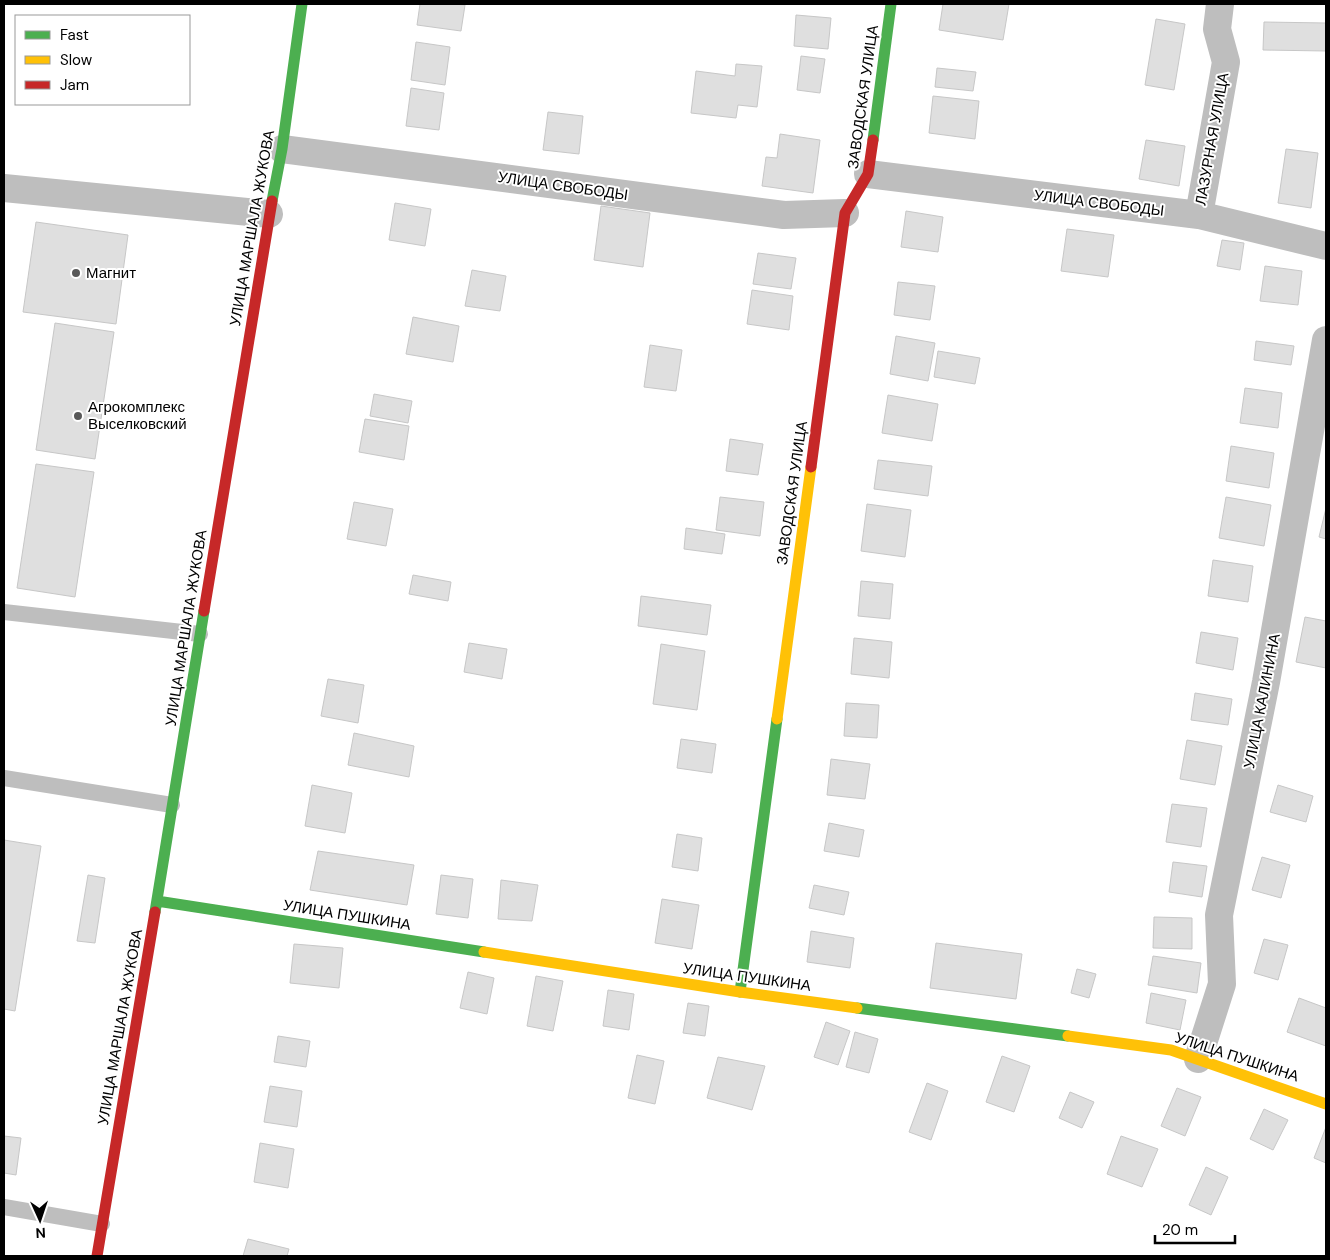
<svg xmlns="http://www.w3.org/2000/svg" width="1330" height="1260" font-family="'DM Sans',sans-serif">
<style>
.building{fill:#dfdfdf;stroke:#c7c7c7}
.lines{fill:none;stroke-linecap:round;stroke-linejoin:round}
.lane{stroke:#bebebe;stroke-width:16}
.street{stroke:#bebebe;stroke-width:28}
.fast{stroke:#4caf50;stroke-width:11}
.slow{stroke:#ffc107;stroke-width:11}
.jam{stroke:#c62828;stroke-width:11}
.poi-dot{fill:#595959;stroke:#fff;stroke-width:2}
.labels{text-anchor:middle;dominant-baseline:central;stroke-width:4;stroke-linejoin:round;paint-order:stroke}
.street-label{font-size:15px;fill:#000;stroke:#fff}
.poi-label{font-size:15px;fill:#000;stroke:#fff;text-anchor:start}
</style>
<rect width="100%" height="100%" fill="#fff"/>
<path class="building" d="M420,4H453L465,5L461,31L417,25Z
M943,4H1009L1003,40L939,30Z
M796,15L831,18L828,49L794,46Z
M1156,19L1185,24L1174,90L1145,85Z
M1264,22L1326,23V51L1263,50Z
M416,42L450,47L445,85L411,80Z
M801,56L825,59L820,93L797,90Z
M736,64L762,66L757,107L738,105L736,118L691,113L696,71L735,76Z
M937,68L976,72L973,91L935,87Z
M411,88L444,93L439,130L406,126Z
M933,96L979,101L975,139L929,133Z
M548,112L583,116L579,154L543,150Z
M780,134L820,140L813,193L762,186L766,157L777,158Z
M1146,140L1185,146L1179,186L1139,179Z
M1286,149L1318,153L1311,208L1278,203Z
M395,203L431,209L425,246L389,240Z
M601,206L650,213L643,267L594,260Z
M906,211L943,217L938,252L901,247Z
M36,222L128,235L116,324L23,312Z
M1067,229L1114,235L1108,277L1061,271Z
M1222,240L1244,243L1240,270L1217,266Z
M758,253L796,258L791,289L753,284Z
M1265,266L1302,271L1298,305L1260,301Z
M472,270L506,276L500,311L465,306Z
M898,282L935,286L930,320L894,315Z
M752,290L793,296L789,330L747,324Z
M413,317L459,326L453,362L406,354Z
M55,323L114,332L95,459L36,450Z
M896,336L935,343L928,381L890,374Z
M1256,341L1294,346L1291,365L1254,360Z
M650,345L682,350L676,391L644,387Z
M938,351L980,358L975,384L934,377Z
M1245,388L1282,393L1278,428L1240,423Z
M374,394L412,401L408,423L370,416Z
M888,395L938,404L932,441L882,433Z
M365,419L409,426L404,460L359,452Z
M730,439L763,444L758,475L726,471Z
M1231,446L1274,453L1269,488L1226,481Z
M878,460L932,466L928,496L874,489Z
M36,464L94,472L75,597L17,588Z
M720,497L764,502L760,536L716,530Z
M1226,497L1271,505L1264,546L1219,538Z
M354,502L393,509L386,546L347,539Z
M867,504L911,510L905,557L861,551Z
M1326,508V539L1319,537Z
M686,528L725,534L722,554L684,549Z
M1213,560L1253,566L1248,602L1208,596Z
M413,575L451,582L448,601L409,594Z
M861,581L893,584L890,619L858,616Z
M641,596L711,605L707,635L638,626Z
M1305,617L1326,621V668L1296,662Z
M1201,632L1238,638L1233,670L1196,663Z
M854,638L892,642L889,678L851,674Z
M469,643L507,649L502,679L464,672Z
M661,644L705,651L697,710L653,704Z
M328,679L364,685L358,723L321,716Z
M1195,693L1232,699L1228,725L1191,720Z
M846,703L879,705L877,738L844,736Z
M354,733L414,746L409,777L348,765Z
M681,739L716,744L712,773L677,768Z
M1187,740L1222,746L1215,785L1180,779Z
M831,759L870,764L865,799L827,795Z
M312,785L352,793L345,833L305,826Z
M1278,785L1313,796L1306,822L1270,812Z
M1172,804L1207,808L1201,847L1166,842Z
M829,823L864,830L859,857L824,851Z
M677,834L702,838L698,871L672,867Z
M4,840L41,846L15,1011L4,1009Z
M318,851L414,865L407,905L310,890Z
M1262,857L1290,865L1281,898L1252,890Z
M1173,862L1207,866L1202,897L1169,892Z
M88,875L105,878L95,943L77,941Z
M441,875L473,879L468,918L436,914Z
M501,880L538,885L532,921L498,919Z
M814,885L849,892L844,915L809,908Z
M662,899L699,905L692,949L655,943Z
M1154,917L1192,918V949L1153,948Z
M811,931L854,938L850,968L807,962Z
M1264,939L1288,945L1278,980L1254,973Z
M936,943L1022,954L1016,999L930,988Z
M294,944L343,948L339,988L290,983Z
M1153,956L1201,963L1197,993L1148,985Z
M1077,969L1096,974L1089,998L1071,993Z
M468,972L494,978L487,1014L460,1008Z
M536,976L563,981L553,1031L527,1026Z
M608,990L634,994L629,1030L603,1026Z
M1151,993L1186,1000L1180,1030L1146,1023Z
M1299,998L1326,1008V1046L1287,1032Z
M688,1003L709,1006L705,1036L683,1033Z
M826,1022L850,1031L838,1065L814,1057Z
M855,1032L878,1039L869,1073L846,1067Z
M278,1036L310,1041L306,1067L274,1062Z
M637,1055L664,1061L655,1104L628,1098Z
M1002,1056L1030,1066L1014,1112L986,1102Z
M718,1057L765,1066L752,1110L707,1098Z
M927,1083L948,1091L931,1140L909,1132Z
M270,1086L302,1091L297,1127L264,1122Z
M1177,1088L1201,1097L1185,1136L1161,1126Z
M1070,1092L1094,1102L1082,1128L1059,1118Z
M1264,1109L1288,1120L1273,1150L1250,1139Z
M1326,1127V1163L1314,1158Z
M4,1136L21,1138L16,1175L4,1173Z
M1121,1136L1158,1149L1142,1187L1107,1174Z
M260,1143L294,1149L288,1188L254,1182Z
M1206,1167L1228,1177L1211,1215L1189,1205Z
M248,1239L289,1249L287,1256H243Z"/>
<g class="lines">
<path class="lane" d="M4,612L200,634
M4,778L172,805
M4,1207L102,1224"/>
<path class="street" d="M282,149L784,215L845,213
M868,174L1199,215L1326,246
M4,188L269,214
M1199,215L1226,62L1217,29L1220,4
M1198,1059L1222,984L1219,915L1266,682L1326,340"/>
<path class="fast" d="M873,140L891,4
M272,201L282,149L302,4
M157,901L484,952
M155,912L204,611
M740,992L777,719
M857,1008L1068,1036"/>
<path class="slow" d="M777,719L811,467
M484,952L740,992L857,1008
M1068,1036L1171,1050L1326,1104"/>
<path class="jam" d="M811,467L845,213L868,174L873,140
M204,611L272,201
M97,1256L155,912"/>
</g>
<g class="poi-dot">
<circle cx="76" cy="273" r="5"/>
<circle cx="78" cy="416" r="5"/>
</g>
<g class="labels">
<g class="street-label">
<text transform="translate(863 97) rotate(-82)">ЗАВОДСКАЯ УЛИЦА</text>
<text transform="translate(1212 139) rotate(-80)">ЛАЗУРНАЯ УЛИЦА</text>
<text transform="translate(563 186) rotate(8)">УЛИЦА СВОБОДЫ</text>
<text transform="translate(1099 203) rotate(7)">УЛИЦА СВОБОДЫ</text>
<text transform="translate(252 228) rotate(-80)">УЛИЦА МАРШАЛА ЖУКОВА</text>
<text transform="translate(792 493) rotate(-82)">ЗАВОДСКАЯ УЛИЦА</text>
<text transform="translate(186 628) rotate(-81)">УЛИЦА МАРШАЛА ЖУКОВА</text>
<text transform="translate(1262 701) rotate(-79)">УЛИЦА КАЛИНИНА</text>
<text transform="translate(347 915) rotate(9)">УЛИЦА ПУШКИНА</text>
<text transform="translate(747 977) rotate(8)">УЛИЦА ПУШКИНА</text>
<text transform="translate(120 1027) rotate(-80)">УЛИЦА МАРШАЛА ЖУКОВА</text>
<text transform="translate(1237 1057) rotate(18)">УЛИЦА ПУШКИНА</text>
</g>
<g class="poi-label">
<text x="86" y="273">Магнит</text>
<text x="88" y="407">Агрокомплекс<tspan x="88" dy="17">Выселковский</tspan></text>
</g>
</g>
<rect width="1330" height="1260" fill="none" stroke="#000000" stroke-width="10"/>
<rect x="15" y="15" width="175" height="90" fill="#ffffff" stroke="#999999"/>
<rect x="25" y="31" width="25" height="8" fill="#4caf50" stroke="#999999"/>
<text x="60" y="40" font-size="15" fill="#000000">Fast</text>
<rect x="25" y="56" width="25" height="8" fill="#ffc107" stroke="#999999"/>
<text x="60" y="65" font-size="15" fill="#000000">Slow</text>
<rect x="25" y="81" width="25" height="8" fill="#c62828" stroke="#999999"/>
<text x="60" y="90" font-size="15" fill="#000000">Jam</text>
<g transform="translate(40 1220) rotate(177)" stroke="#ffffff" stroke-width="4" paint-order="stroke">
<path d="M0-4L9 19L0 12L-9 19Z" fill="#000000"/>
<text y="-8" font-size="14" font-weight="bold" text-anchor="middle" fill="#000000">N</text>
</g>
<path d="M1155 1235v8h80v-8" fill="none" stroke="#000000" stroke-width="2.5"/>
<text x="1162" y="1235" font-size="15" fill="#000000" stroke="#ffffff" stroke-width="4" paint-order="stroke">20 m</text>
</svg>
